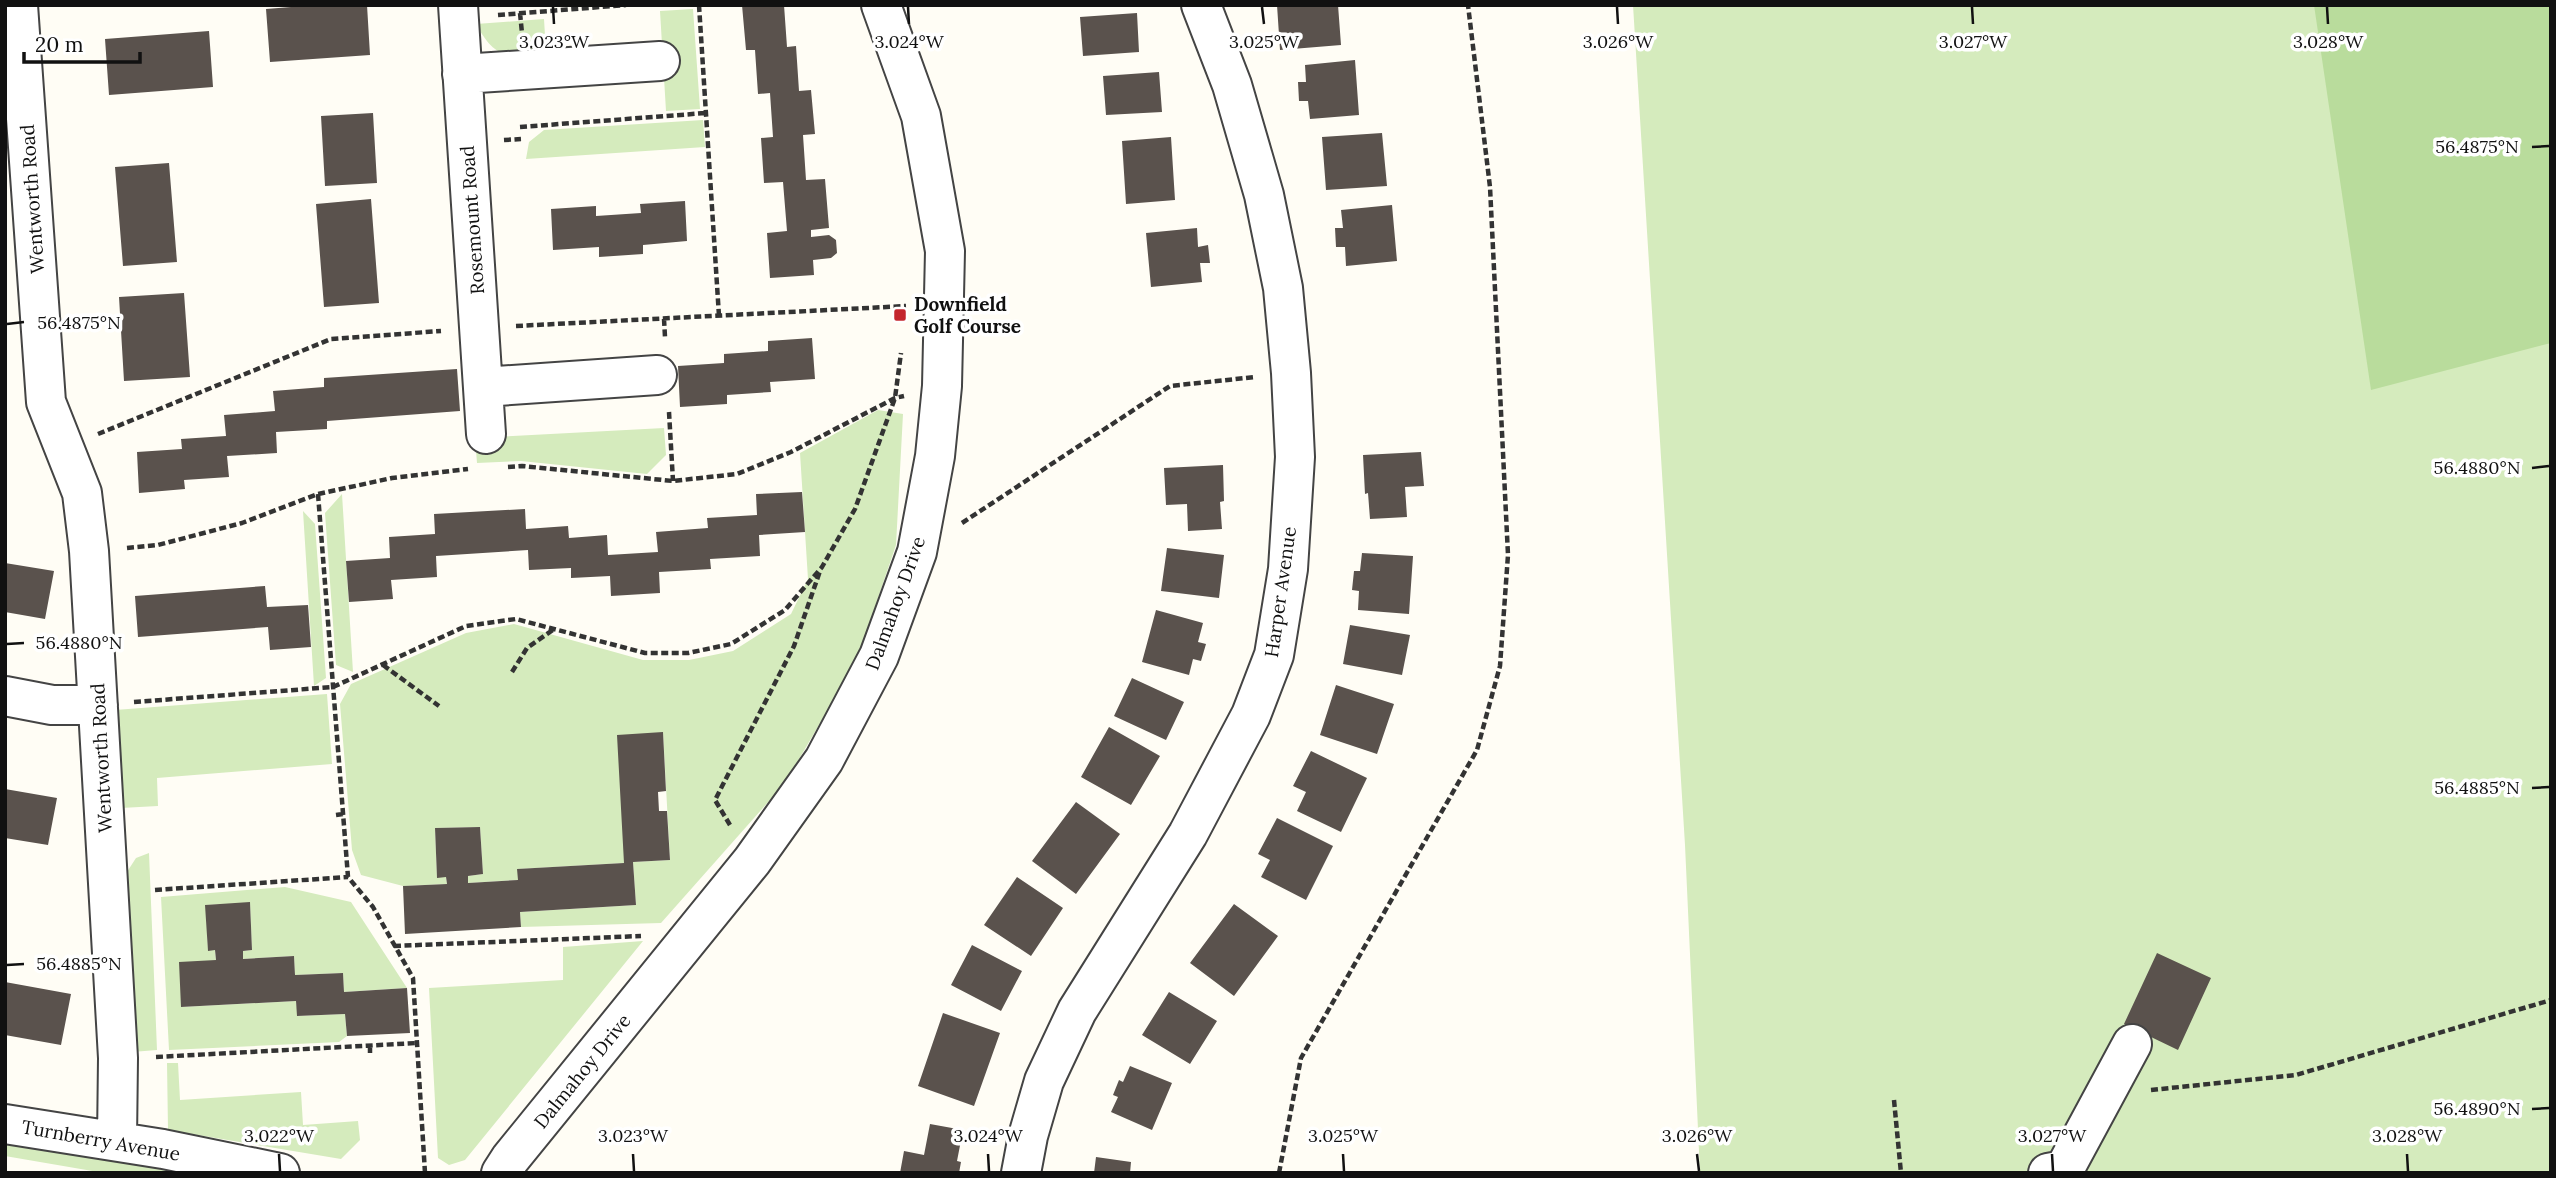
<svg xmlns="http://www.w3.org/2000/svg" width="2556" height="1178" font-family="Lora,serif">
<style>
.green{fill:#d5ebbd}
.forest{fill:#b9dc9c}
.building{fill:#5a524d}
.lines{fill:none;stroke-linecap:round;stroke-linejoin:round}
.minor-casing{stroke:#444;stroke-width:42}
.path{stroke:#333;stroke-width:4.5;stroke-dasharray:7 3.5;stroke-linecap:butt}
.minor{stroke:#fff;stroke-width:38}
.ticks{fill:none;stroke:#111;stroke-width:2.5}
.poi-dot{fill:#c4262e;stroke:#fff;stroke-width:2.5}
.labels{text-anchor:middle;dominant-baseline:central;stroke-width:7;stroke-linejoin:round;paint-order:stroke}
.street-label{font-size:19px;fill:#111;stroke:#fff}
.poi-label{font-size:19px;font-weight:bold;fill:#111;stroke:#fff;text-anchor:start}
.ticks-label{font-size:18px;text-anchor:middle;fill:#111;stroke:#fff;stroke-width:7;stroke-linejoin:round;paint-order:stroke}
</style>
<rect width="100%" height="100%" fill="#fffdf5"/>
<path class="green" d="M1633,5H2551V1173H1700L1685,845Z
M693,9L700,109L666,111L660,11Z
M544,19L546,52C507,55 497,62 476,24Z
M703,120L705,147L526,159L529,142L544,130Z
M878,410L903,414L896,545L857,660L785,783L661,923L521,927L520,912L636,905L633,862L670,860L663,732L624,863L518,869V880L468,883V876L483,874L480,827L435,828L437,877H446L447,884L403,886L361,875L352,850L340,704L351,684L466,633L514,624L643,660H689L733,651L791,614L808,579L800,453Z
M664,428L666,455L647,474L521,461L477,463L475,438Z
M342,494L353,672L336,665L325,513Z
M303,511L315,524L326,678L314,686Z
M327,694L332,764L157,778L158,806L121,808L115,710Z
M149,853L157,1050L132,1052L125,875L136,858Z
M285,887L351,902L407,988L344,992L343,973L295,975L294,956L243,959V951L252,950L250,903L206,905L208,950H215L216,960L182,1007L296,1001L298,1016L345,1014L347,1036L339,1042L169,1050L161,897Z
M643,941L465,1160L449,1165L438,1158L429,988L563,980V947Z
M167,1063H178L180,1100L301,1092L303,1125L358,1121L360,1140L341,1159L168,1130Z
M5,1142L188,1173H104L5,1156Z"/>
<path class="forest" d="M2314,5H2551V343L2371,390Z"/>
<path class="building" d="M316,5H367L370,55L270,62L266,9Z
M742,5H784L787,47L796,46L799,91L811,90L815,134L803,135L806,180L825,179L829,228L811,230V237L829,235L836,240L837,253L831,258L813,260L814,275L770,278L767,233L787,231L783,182L764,183L761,138L773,137L770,93L758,94L755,50H746Z
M1277,5H1338L1341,45L1280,50Z
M1137,13L1139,52L1083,56L1080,17Z
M209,31L213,87L109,95L105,39Z
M1355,60L1359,115L1310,119L1308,101H1299L1298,82H1306L1305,65Z
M1159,72L1162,112L1106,115L1103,76Z
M373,113L377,183L325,186L321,116Z
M1382,133L1387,186L1326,190L1322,137Z
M1171,137L1175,200L1126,204L1122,141Z
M169,163L177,262L123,266L115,167Z
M371,199L379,303L324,307L316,204Z
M685,201L687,241L643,245V254L599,257V247L553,250L551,209L596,206V216L641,213L640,204Z
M1392,205L1397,261L1346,266L1345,247H1336L1335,228H1343L1341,210Z
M1197,228L1198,247L1208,245L1210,263H1200L1202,282L1151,287L1146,233Z
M184,293L190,377L124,381L119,297Z
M812,338L815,379L770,382L771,392L727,395V404L680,407L678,366L724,363V354L768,351V341Z
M457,369L460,411L327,421V429L276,432L277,453L227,456L229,477L184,480L185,489L139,493L137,452L182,449L181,439L226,436L224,415L275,411L273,391L324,387V378Z
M1421,452L1424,486L1405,487L1407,517L1370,519L1368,493L1365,494L1363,455Z
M1223,465L1224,501L1220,502L1222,529L1188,531L1187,504L1166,505L1164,468Z
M802,492L805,532L759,535L760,556L710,559L711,569L659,572L660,593L611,596L610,576L571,578V568L529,570L528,550L436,556L437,577L391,580L393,599L349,602L346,561L390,558L389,537L435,534L434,514L525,509L526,529L568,526L569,538L607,535L608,555L658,552L656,532L708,528L707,518L757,515L756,494Z
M1167,548L1224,555L1219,598L1161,591Z
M1362,553L1413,556L1409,614L1358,610L1359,591L1352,590L1354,571H1360Z
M5,563L54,571L45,619L5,612Z
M265,586L267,607L308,605L311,647L270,650L268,627L138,637L135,596Z
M1156,610L1203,623L1198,642L1206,644L1201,661L1193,659L1189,675L1142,662Z
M1350,625L1410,635L1402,675L1343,664Z
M1132,678L1184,702L1166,740L1114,716Z
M1336,685L1394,704L1377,754L1320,735Z
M1109,727L1160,756L1131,805L1081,777Z
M663,732L666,791L658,792L659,811H667L670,860L633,862L636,905L520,912L521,927L405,934L403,886L447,884L446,877L437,878L435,828L480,827L483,874L468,876V883L518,880L517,869L624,863L617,735Z
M1311,751L1367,778L1341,832L1297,811L1306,792L1293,786Z
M5,789L57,798L48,845L5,838Z
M1076,802L1120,834L1076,894L1032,861Z
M1277,818L1333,846L1306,900L1261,877L1270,860L1258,854Z
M1017,877L1063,908L1031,956L984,925Z
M250,902L252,950L243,951V959L294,956L295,975L343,973L344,992L407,988L410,1033L347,1036L345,1014L297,1016L296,1001L181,1007L179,962L216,960L215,950L208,951L205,905Z
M1234,904L1278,936L1234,996L1190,963Z
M972,945L1022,971L1001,1011L951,985Z
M2157,953L2211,978L2178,1050L2124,1024Z
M5,982L71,994L61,1045L5,1035Z
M1169,992L1217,1021L1190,1064L1142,1035Z
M943,1013L1000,1033L974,1106L918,1086Z
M1130,1066L1172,1083L1152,1130L1111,1112L1118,1097L1113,1095L1119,1080L1123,1082Z
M930,1124L963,1130L957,1161L961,1162L959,1173H900L904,1151L924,1155Z
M1096,1157L1131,1162L1130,1173H1094Z"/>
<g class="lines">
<defs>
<path id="minor" d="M18,5L46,402L82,493L89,551L118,1058L117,1141
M458,5L486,434
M462,74L660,61
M483,387L657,375
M5,696L52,705H98
M5,1124L163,1149L280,1173
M501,1173L510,1159L752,861L824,760L879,656L917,552L935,456L942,386L945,251L921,116L881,5
M1021,1173L1028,1136L1044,1081L1077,1011L1188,834L1251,715L1274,655L1288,569L1295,457L1291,373L1283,288L1264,195L1232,85L1201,5
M2048,1173L2064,1170L2132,1044"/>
</defs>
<use href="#minor" class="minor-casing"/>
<path class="path" d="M699,5L719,316
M520,13L522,33
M498,15L626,5
M520,127L706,113
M504,140L521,139
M664,319L665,337
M516,326L906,306
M669,412L673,481
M98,434L331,339L441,331
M508,467L522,466L673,481L737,474L791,452L895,398L904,396
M318,494L348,877L373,907L413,978L425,1173
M962,523L1170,386L1255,377
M127,548L158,545L242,523L318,494L392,478L468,469
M383,665L439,706
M512,672L527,648L554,629
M134,702L333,687L466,626L516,619L645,653H688L731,644L785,610L822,567L855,509L895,398L901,353
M336,815L343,814
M730,825L715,800L794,646L820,571
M155,890L348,877
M394,946L641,936
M370,1046V1055
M156,1057L417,1043
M2151,1090L2296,1075L2551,1000
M1894,1100L1901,1173
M1279,1173L1301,1058L1477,750L1500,666L1508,555L1490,187L1468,5"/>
<use href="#minor" class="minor"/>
</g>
<path class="ticks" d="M553,7L554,24M908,7L909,24M1262,7L1264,24M1617,7L1618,24M1972,7L1973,24M2327,7L2328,24M2532,147L2549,146M7,324L24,322M2532,468L2549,466M7,644L24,643M2532,788L2549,787M7,965L24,964M2532,1109L2549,1108M279,1154L280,1171M633,1154L634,1171M988,1154L989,1171M1343,1154L1344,1171M1697,1154L1699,1171M2052,1154L2053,1171M2407,1154L2408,1171"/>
<rect class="poi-dot" x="893" y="308" width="14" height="14" rx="3.5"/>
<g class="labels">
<g class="street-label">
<text transform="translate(32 199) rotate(-94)">Wentworth Road</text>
<text transform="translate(472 220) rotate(-94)">Rosemount Road</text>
<text transform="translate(1280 592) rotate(-82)">Harper Avenue</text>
<text transform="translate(895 603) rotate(-70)">Dalmahoy Drive</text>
<text transform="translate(101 758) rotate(-93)">Wentworth Road</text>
<text transform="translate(582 1071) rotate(-51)">Dalmahoy Drive</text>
<text transform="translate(101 1140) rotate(10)">Turnberry Avenue</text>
</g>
<g class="poi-label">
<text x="914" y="304">Downfield<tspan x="914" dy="22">Golf Course</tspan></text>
</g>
</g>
<g class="ticks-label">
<text x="554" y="48">3.023°W</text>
<text x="909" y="48">3.024°W</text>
<text x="1264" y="48">3.025°W</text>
<text x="1618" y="48">3.026°W</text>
<text x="1973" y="48">3.027°W</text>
<text x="2328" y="48">3.028°W</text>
<text x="2477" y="153">56.4875°N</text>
<text x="79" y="329">56.4875°N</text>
<text x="2477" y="474">56.4880°N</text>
<text x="79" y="649">56.4880°N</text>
<text x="2477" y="794">56.4885°N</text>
<text x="79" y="970">56.4885°N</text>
<text x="2477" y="1115">56.4890°N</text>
<text x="279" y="1142">3.022°W</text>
<text x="633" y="1142">3.023°W</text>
<text x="988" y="1142">3.024°W</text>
<text x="1343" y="1142">3.025°W</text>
<text x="1697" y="1142">3.026°W</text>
<text x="2052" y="1142">3.027°W</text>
<text x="2407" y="1142">3.028°W</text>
</g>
<rect width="2556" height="1178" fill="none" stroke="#111111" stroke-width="14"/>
<path d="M24 52v10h116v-10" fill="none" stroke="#111111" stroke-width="3.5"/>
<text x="35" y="52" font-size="21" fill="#111111" stroke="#ffffff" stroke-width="5" paint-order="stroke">20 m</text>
</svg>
